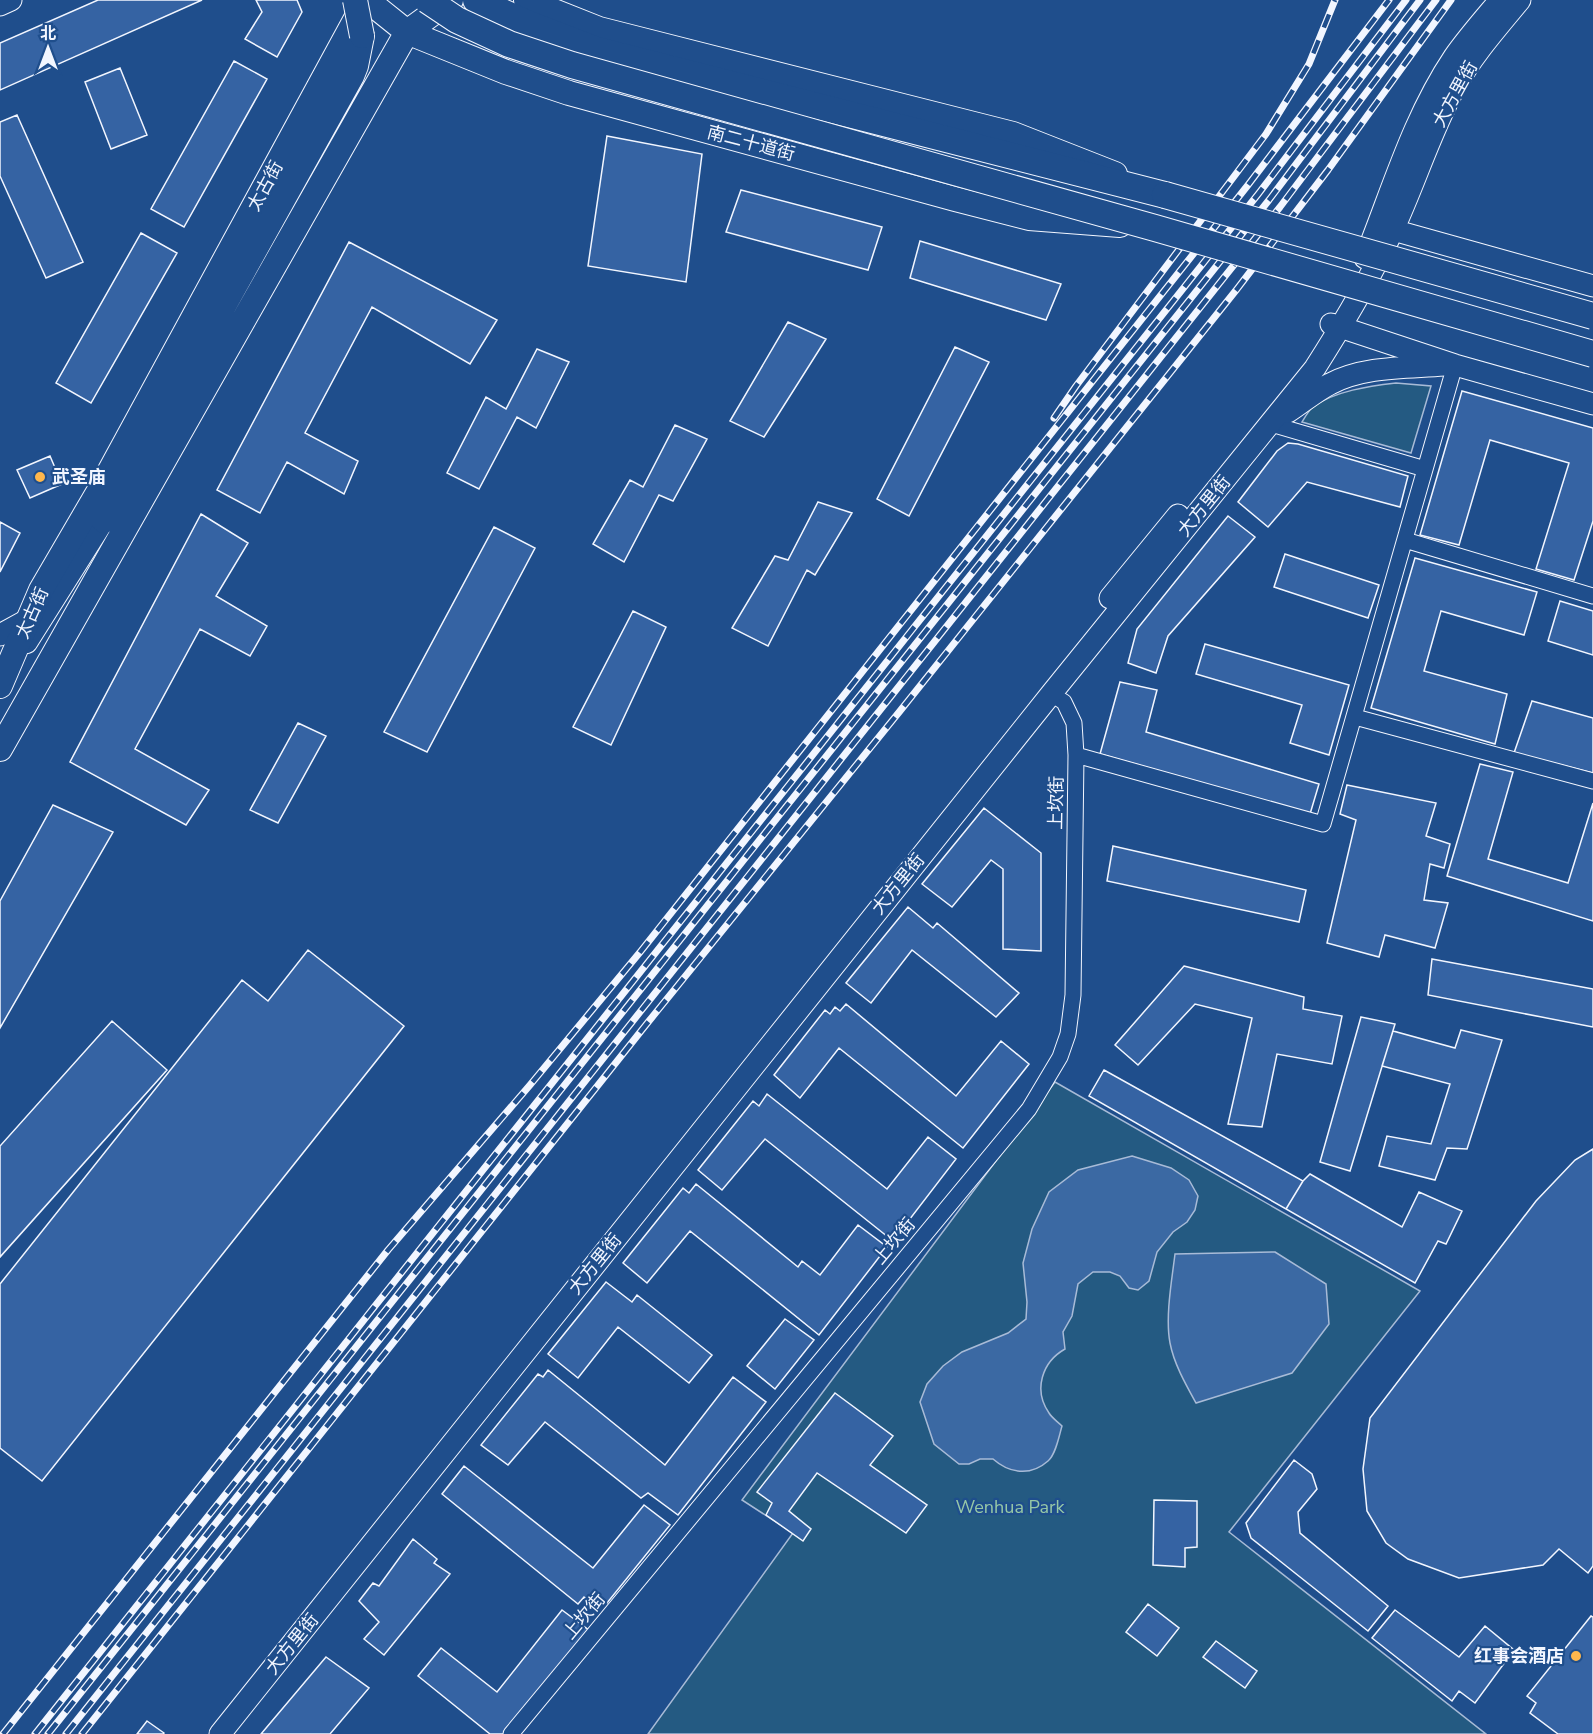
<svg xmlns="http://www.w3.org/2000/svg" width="1593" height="1734" font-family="'Nunito Sans','Noto Sans SC',sans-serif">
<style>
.green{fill:#245a82;stroke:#a8bbd7;stroke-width:1.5}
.water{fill:#3b69a3;stroke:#a8bbd7;stroke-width:1.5}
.building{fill:#3563a3;stroke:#f2f6ff;stroke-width:1.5}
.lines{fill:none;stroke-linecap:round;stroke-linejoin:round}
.minor-casing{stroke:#f2f6ff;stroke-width:17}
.tertiary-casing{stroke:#f2f6ff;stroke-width:22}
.secondary-casing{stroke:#f2f6ff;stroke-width:23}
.primary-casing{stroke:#f2f6ff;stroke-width:26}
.trunk-casing{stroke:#f2f6ff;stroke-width:28}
.minor{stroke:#1f4e8c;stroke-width:15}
.tertiary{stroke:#1f4e8c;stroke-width:20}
.secondary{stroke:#1f4e8c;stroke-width:21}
.primary{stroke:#1f4e8c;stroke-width:24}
.trunk{stroke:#1f4e8c;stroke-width:26}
.rail-casing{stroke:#f2f6ff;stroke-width:7}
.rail{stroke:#1f4e8c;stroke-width:4.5;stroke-dasharray:14;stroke-linecap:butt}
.primary-bridge-casing{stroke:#f2f6ff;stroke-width:26;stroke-linecap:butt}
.trunk-bridge-casing{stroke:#f2f6ff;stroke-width:28;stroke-linecap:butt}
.primary-bridge{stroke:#1f4e8c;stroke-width:24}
.trunk-bridge{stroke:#1f4e8c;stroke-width:26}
.poi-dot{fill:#ffb74d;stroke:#1f4e8c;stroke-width:2}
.labels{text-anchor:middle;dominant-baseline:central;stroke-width:4.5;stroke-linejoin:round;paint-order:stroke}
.street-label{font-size:18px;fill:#f2f6ff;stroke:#1f4e8c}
.poi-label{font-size:18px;font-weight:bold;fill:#f2f6ff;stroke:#1f4e8c;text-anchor:start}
.park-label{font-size:18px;fill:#97c8a6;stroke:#1f4e8c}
</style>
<rect width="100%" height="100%" fill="#1f4e8c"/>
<path class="green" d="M1396,383L1431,386L1411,453L1302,422C1305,417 1309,410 1313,407C1334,391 1370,386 1396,383Z
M1055,1082L1420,1291L1229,1532L1486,1734H648L793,1533L742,1500Z"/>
<path class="water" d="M1132,1156L1171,1168L1189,1180L1198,1196L1195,1210L1187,1222L1173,1232L1157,1252L1149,1281L1138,1290L1129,1288L1120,1276L1110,1272H1093L1078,1284L1072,1316L1063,1332L1065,1349C1042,1362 1033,1390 1049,1413C1052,1418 1058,1422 1062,1426C1059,1436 1056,1454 1048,1461C1030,1477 1009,1473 993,1459H980L969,1464H959L934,1444L920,1402L927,1384L943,1366L962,1352L1008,1333L1026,1319L1027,1302L1023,1263L1032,1229L1049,1192L1078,1170Z
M1275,1252L1326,1284L1329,1324L1292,1373L1196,1403C1186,1385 1174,1364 1170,1343C1165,1317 1172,1279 1175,1254Z"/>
<path class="building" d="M98,0H202L0,90V43Z
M256,0H297L302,12L277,57L245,39L262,12Z
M234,61L267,79L184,227L151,209Z
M120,68L147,135L111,149L85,82Z
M17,115L83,262L46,278L0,176V122Z
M607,136L702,154L686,282L588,266Z
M741,190L882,227L868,270L726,232Z
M141,233L177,253L91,403L56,383Z
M920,241L1061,284L1046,320L910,278Z
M349,242L497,320L470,364L372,307L305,433L358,461L344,494L287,462L260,513L217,490Z
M788,322L826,339L764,437L730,421Z
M955,347L989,362L909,516L877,499Z
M537,349L569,362L536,428L517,417L479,489L447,473L486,397L506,409Z
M1462,391L1593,428V521L1574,580L1536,569L1569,463L1490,440L1459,545L1420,535Z
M675,425L707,439L673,501L659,495L624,562L593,544L630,480L643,487Z
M1288,443L1298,444L1408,476L1400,507L1307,482L1268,527L1238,502L1277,451Z
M50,456L62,484L30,498L17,470Z
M818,502L852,513L815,575L807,570L768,646L732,628L775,556L788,560Z
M201,514L248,543L216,596L267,626L250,656L200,629L135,749L209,790L186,825L70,762Z
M1228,516L1255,537L1168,636L1156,673L1128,663L1137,629Z
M0,522L20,533L0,572Z
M494,527L535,548L427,752L384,732Z
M1285,554L1379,585L1368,618L1274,587Z
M1415,558L1537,592L1524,635L1441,611L1424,671L1507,694L1495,744L1371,708Z
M1560,601L1593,611V655L1548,641Z
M633,611L666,627L611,745L573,727Z
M1205,644L1349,685L1329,755L1290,743L1302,705L1196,674Z
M1120,682L1157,690L1146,732L1319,784L1310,814L1100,754Z
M1532,701L1593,718V773L1514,753Z
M298,723L326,736L278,823L250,810Z
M1480,764L1513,772L1488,859L1568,883L1593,803V921L1447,876Z
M1347,785L1436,803L1426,836L1450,844L1444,868L1430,864L1424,900L1448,903L1435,948L1385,935L1379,957L1327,943L1356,820L1340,814Z
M53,805L113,832L0,1028V901Z
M984,808L1041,853V951L1003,949V869L991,860L952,907L922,884Z
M1113,846L1306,890L1299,922L1107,881Z
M908,907L933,928L937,923L1019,993L996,1017L912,950L871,1003L846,983Z
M308,950L404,1026L42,1481L0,1448V1284L242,980L268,1001Z
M1432,959L1593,989V1027L1428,995Z
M1184,966L1304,997L1303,1009L1342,1016L1332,1064L1277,1054L1262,1127L1228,1124L1252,1018L1195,1004L1138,1065L1115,1045Z
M846,1004L956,1096L1001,1041L1029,1064L963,1148L839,1048L800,1098L774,1075L825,1010L830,1014L835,1007L840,1011Z
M1361,1017L1395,1024L1350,1171L1320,1162Z
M112,1021L167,1070L0,1257V1146Z
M1461,1030L1502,1040L1467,1149L1447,1148L1435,1180L1379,1166L1387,1136L1431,1144L1450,1084L1382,1066L1393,1031L1455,1048Z
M1104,1070L1303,1181L1286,1209L1089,1096Z
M767,1094L887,1189L928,1137L956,1159L893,1241L765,1139L722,1190L698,1170L753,1101L759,1106Z
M1593,1149V1566L1588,1573L1559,1549L1543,1565L1459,1578L1408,1559L1386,1543L1367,1511L1363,1469L1370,1418L1536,1201L1575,1160Z
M1310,1174L1402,1227L1419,1192L1462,1211L1446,1244L1438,1241L1415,1283L1286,1209L1303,1181Z
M696,1184L798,1267L802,1261L820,1275L858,1225L887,1247L819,1335L690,1231L647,1283L623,1263L683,1188L689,1193Z
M606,1282L632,1302L637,1295L712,1355L689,1383L618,1327L578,1378L548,1354Z
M785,1319L814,1340L775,1389L747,1366Z
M548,1370L665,1465L733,1377L766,1402L678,1515L648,1493L641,1498L545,1422L508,1465L481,1445L538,1374L543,1377Z
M835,1393L893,1436L870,1465L927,1505L906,1533L817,1473L789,1511L811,1529L803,1541L766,1515L772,1503L757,1492Z
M1294,1460L1312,1474L1317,1489L1298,1512L1300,1533L1388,1606L1368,1631L1251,1538L1246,1523Z
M464,1466L593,1568L644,1505L670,1525L607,1603L602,1599L595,1606L584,1597L578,1604L442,1494Z
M1154,1500L1197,1501V1547L1185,1548V1567L1153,1565Z
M413,1539L437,1559L434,1563L450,1574L384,1655L364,1639L379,1622L359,1601L373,1583L379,1586Z
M1148,1604L1179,1628L1157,1656L1126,1632Z
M562,1610L590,1631L507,1734H490L418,1676L441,1648L497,1692Z
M1395,1610L1459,1657L1485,1626L1514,1650L1475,1703L1459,1691L1452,1701L1372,1638Z
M1591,1616L1593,1617V1734H1558L1530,1713L1536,1703L1527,1696Z
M1216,1641L1257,1671L1245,1688L1203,1657Z
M326,1657L369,1688L330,1734H261Z
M147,1721L164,1733L163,1734H137Z"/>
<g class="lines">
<defs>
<path id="minor" d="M1271,424L1425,469
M1405,540L1593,596
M1355,717L1593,781
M1076,755L1323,824L1455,365
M511,1734L1029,1109L1060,1057L1068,1034L1073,995L1076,755L1074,723L1064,702L1051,694"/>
<path id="tertiary" d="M27,643L104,521"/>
<path id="secondary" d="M0,5L11,0
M1393,230L1593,286
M1365,258C1392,191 1413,118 1454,57C1468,37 1484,19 1500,0
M1331,324L1455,365L1593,404
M1288,412C1302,403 1316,391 1330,384C1364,366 1407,368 1444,365
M1110,598L1178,515
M0,635L29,619
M220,1734L1051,694L1315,368C1343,324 1371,277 1393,230C1415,183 1430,133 1455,87C1472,56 1497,28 1520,0"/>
<path id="primary" d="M367,0L407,32L506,72L569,93L955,199L1029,218L1120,225
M526,0L599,29L1013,134L1115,174
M104,521L352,76L356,66L362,36
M0,686L41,590L100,489L365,2
M0,749L407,32L451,0"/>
<path id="trunk" d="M476,0L529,24L594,49L1165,195"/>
</defs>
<use href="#minor" class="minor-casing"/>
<use href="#tertiary" class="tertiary-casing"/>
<use href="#secondary" class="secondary-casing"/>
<use href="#primary" class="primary-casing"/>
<use href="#trunk" class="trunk-casing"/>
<use href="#minor" class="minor"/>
<use href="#tertiary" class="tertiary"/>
<use href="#secondary" class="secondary"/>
<use href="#primary" class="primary"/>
<use href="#trunk" class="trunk"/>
<defs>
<path id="rail" d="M1054,418L1076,386L1266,134L1309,64L1335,0
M3,1734L388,1250L530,1085L641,951L1248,185L1389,0
M35,1734L1259,193L1406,0
M48,1734L1269,200L1420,0
M66,1734L1280,207L1436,0
M82,1734L649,1021L900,711L1237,289L1328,170L1451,0"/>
</defs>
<use href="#rail" class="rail-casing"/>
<use href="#rail" class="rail"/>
<defs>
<path id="primary-bridge" d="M355,0L362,36"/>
<path id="trunk-bridge" d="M427,0L457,20L509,44L572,65L1155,228L1593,354
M1165,195L1593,316"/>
</defs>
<use href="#primary-bridge" class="primary-bridge-casing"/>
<use href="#trunk-bridge" class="trunk-bridge-casing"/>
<use href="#primary-bridge" class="primary-bridge"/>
<use href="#trunk-bridge" class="trunk-bridge"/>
</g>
<g class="poi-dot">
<circle cx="40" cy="477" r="6"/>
<circle cx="1576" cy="1656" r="6"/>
</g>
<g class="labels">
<g class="street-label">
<text transform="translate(1455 94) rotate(-61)">大方里街</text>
<text transform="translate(751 143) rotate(15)">南二十道街</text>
<text transform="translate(265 186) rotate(-61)">太古街</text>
<text transform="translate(1204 506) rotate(-51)">大方里街</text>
<text transform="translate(32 613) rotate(-66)">太古街</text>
<text transform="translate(1056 803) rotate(-89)">上坎街</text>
<text transform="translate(898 884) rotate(-51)">大方里街</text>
<text transform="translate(894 1241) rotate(-50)">上坎街</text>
<text transform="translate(595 1264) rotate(-51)">大方里街</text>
<text transform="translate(584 1616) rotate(-50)">上坎街</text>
<text transform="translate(292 1644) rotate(-51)">大方里街</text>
</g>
<g class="poi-label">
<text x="52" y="477">武圣庙</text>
<text x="1564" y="1656" text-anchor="end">红事会酒店</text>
</g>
<g class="park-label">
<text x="1010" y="1507">Wenhua Park</text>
</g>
</g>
<g transform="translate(48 48)" stroke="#1f4e8c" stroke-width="4.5" paint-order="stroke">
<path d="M0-4.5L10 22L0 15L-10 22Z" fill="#f2f6ff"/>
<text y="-9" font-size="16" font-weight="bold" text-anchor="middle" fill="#f2f6ff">北</text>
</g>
</svg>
